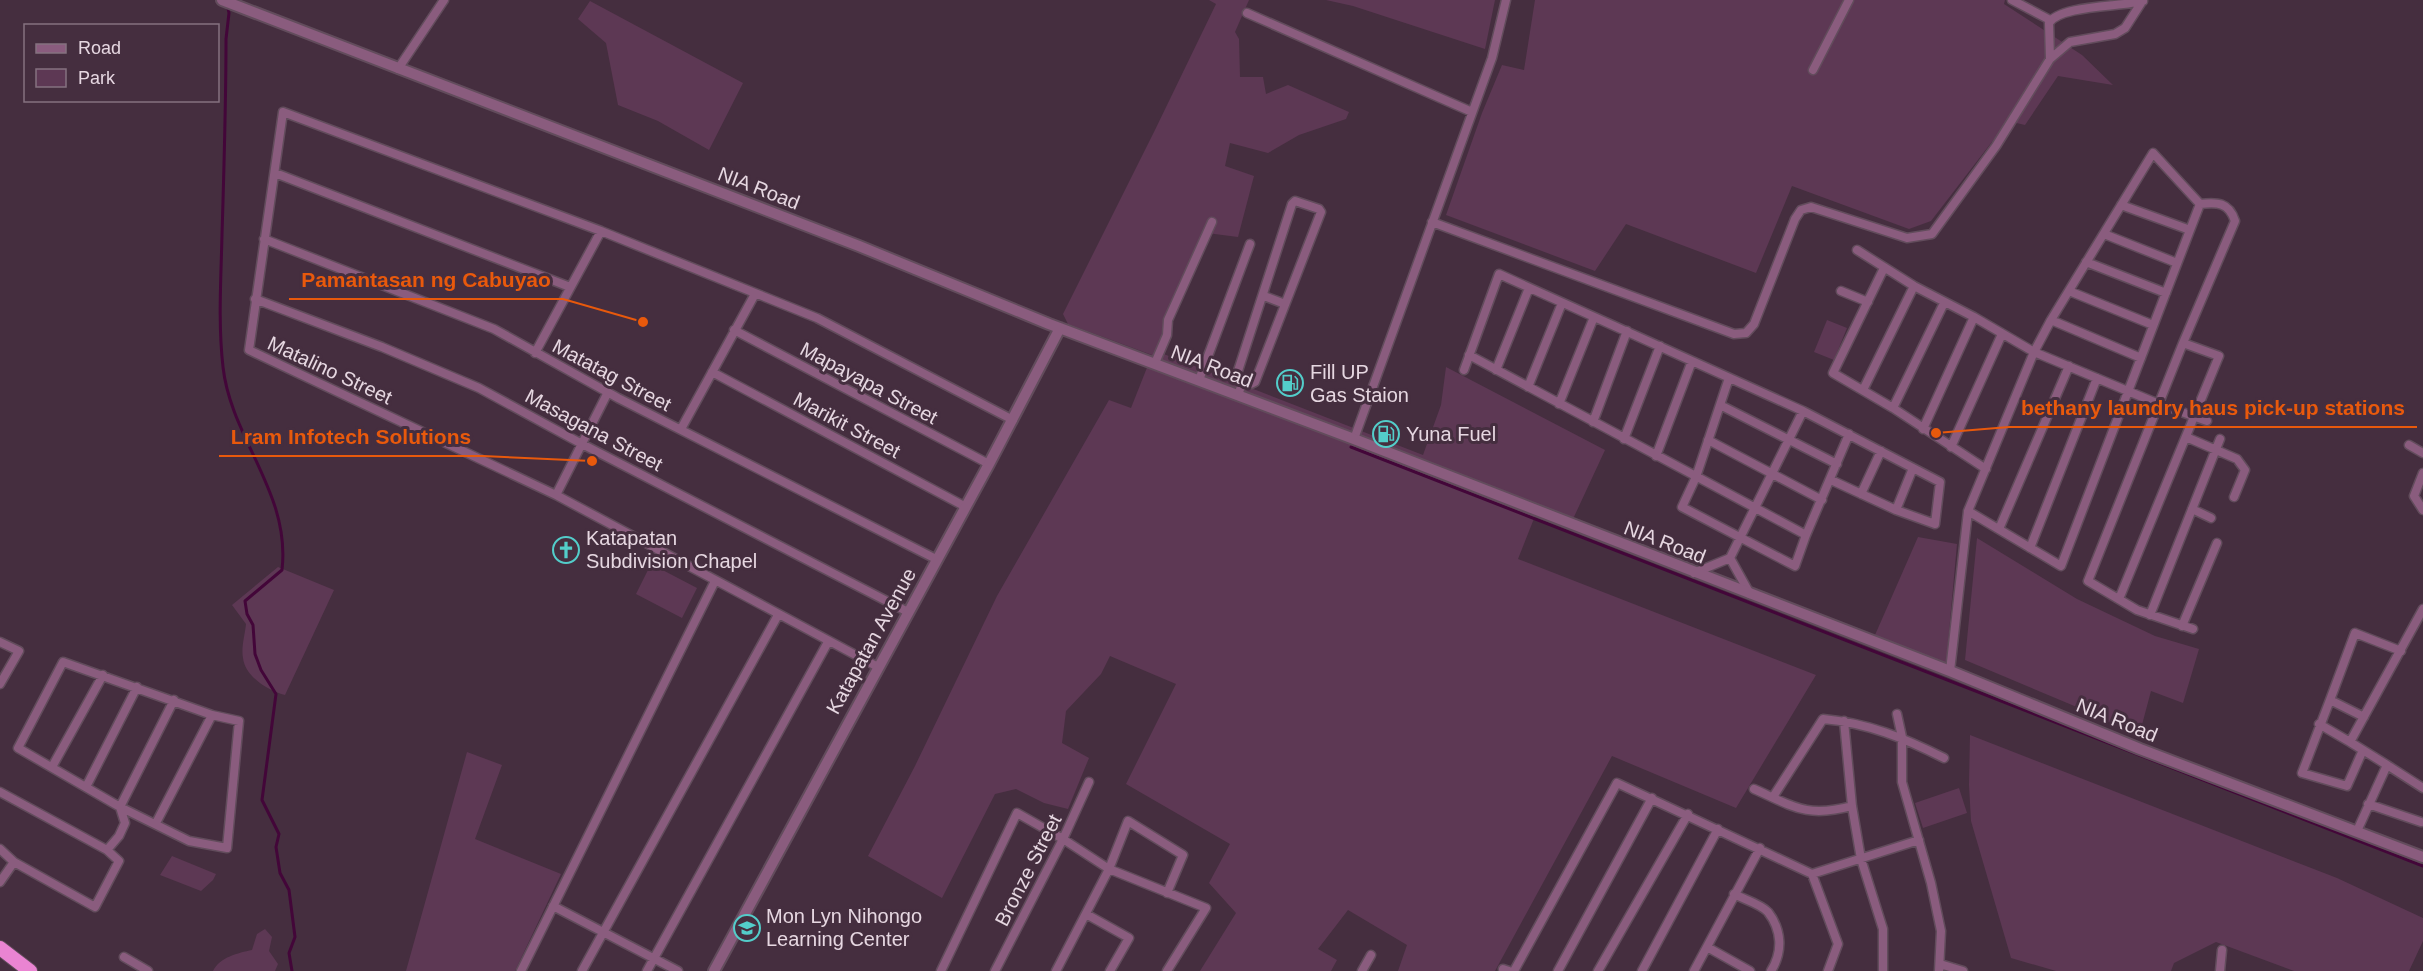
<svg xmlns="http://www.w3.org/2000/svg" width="2423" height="971" font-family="Arial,sans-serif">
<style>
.green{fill:#5d3854}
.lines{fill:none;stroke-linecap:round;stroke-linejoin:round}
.stream{stroke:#430639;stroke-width:3}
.minor-casing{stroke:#624c5c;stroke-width:11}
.tertiary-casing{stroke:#624c5c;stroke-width:14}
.trunk-casing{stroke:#624c5c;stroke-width:16}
.minor{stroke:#8a5c7e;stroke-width:8}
.tertiary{stroke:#8a5c7e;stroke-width:10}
.trunk{stroke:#ea84d2;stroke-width:14}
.labels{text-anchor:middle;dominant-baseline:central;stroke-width:6;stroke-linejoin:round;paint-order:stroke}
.street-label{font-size:20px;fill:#e6d7e1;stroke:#452e3f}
.poi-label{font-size:20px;fill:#e6d7e1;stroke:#452e3f;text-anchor:start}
.leader{fill:none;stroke:#e8590c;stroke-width:2}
.callout-dot{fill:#e8590c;stroke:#452e3f;stroke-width:2}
.callout-label{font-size:21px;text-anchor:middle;font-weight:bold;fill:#e8590c;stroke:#452e3f;stroke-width:6;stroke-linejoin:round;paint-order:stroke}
</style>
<rect width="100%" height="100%" fill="#452e3f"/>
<path class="green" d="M1209,0H1249L1235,32L1239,39L1240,77H1263L1266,94L1288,85L1349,112L1346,119L1299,135L1268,153L1230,143L1225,166L1254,176L1238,237L1207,233L1156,351L1423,455L1441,405L1446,367L1605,450L1573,519L1539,506L1518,559L1816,675L1736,808L1612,756L1495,971H1398L1407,945L1348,910L1318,949L1337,960L1331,971H1200L1236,913L1209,883L1230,844L1126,784L1176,684L1110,656L1101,674L1066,711L1062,743L1089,758L1068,809L1044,803L1016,789L995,794L942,898L868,856L915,766L997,596L1109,400L1131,408L1152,355L1068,324L1063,314L1154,132L1216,4Z
M1326,0H1495L1485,49L1353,6Z
M1535,0H2005L2004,4L2082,55L2113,85L2058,76L2025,125L2008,121L1931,221L1909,229L1792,186L1756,273L1626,224L1595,271L1446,215L1482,113L1502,65L1524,70Z
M590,1L743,83L709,150L658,121L618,105L606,43L578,19Z
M1827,320L1847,328L1834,360L1814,352Z
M1918,537L1957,544L1946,665L1875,635Z
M1977,538L2077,599L2155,636L2199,649L2183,703L2151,691L2139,736L2072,705L1965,660Z
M651,564L697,588L682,618L636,594Z
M278,567L334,590L285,695C269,691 245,677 243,658C241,648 245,634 246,624L232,605Z
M1970,735L2337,878L2423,918V941L2409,971H2294L2216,942L2174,963L2171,971H2056L2011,958L1971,821L1969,785Z
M467,752L502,765L475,839L561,874L515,971H406Z
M1959,788L1967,813L1923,828L1915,803Z
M172,856L216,874L213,880L201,891L160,875Z
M265,929L272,937L269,951L278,964L275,971H213C220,957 238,953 252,950L257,934Z"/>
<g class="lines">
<path class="stream" d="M227,4L229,13L226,39C226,105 224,170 222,235C221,279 218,323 223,367C231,439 291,493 282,570L245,601L247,614L253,625L255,654L261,670L276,694L262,800L279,834L276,847L280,873L289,890L295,937L289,953L292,971
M1351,447L2423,866"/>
<defs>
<path id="minor" d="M2012,0L2050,20
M1247,13L1472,112
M2050,59L2049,23C2060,5 2121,7 2143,1
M398,69L444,0
M1813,70L1849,0
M275,173L570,287
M2121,205L2190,230
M1432,222L1734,334L1746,333L1754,324L1795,219L1801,210L1811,207L1907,238L1932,234L1996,146L2050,59L2070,42L2115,34L2125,28L2143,0
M2104,234L2177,263
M264,239L494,329L618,398L936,559
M1857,250L1914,286L1974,317L2034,352L2159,404L2207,421
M2086,262L2166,293
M1884,268L1833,373L1893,408L1986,469
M1841,291L1868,302
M2069,291L2153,325
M1264,296L1285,304
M255,299L382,347L479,388L582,444L908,612
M2051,320L2141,358
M734,330L989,464
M535,353L601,231
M1469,355L1806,535
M1155,363L1167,335L1168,320L1212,222
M1464,370L1499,274L1803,411L1940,482L1935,524L1896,510L1831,480
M1496,370L1529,288
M712,372L966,507
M1729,378L1696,477L1682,507L1795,566L1806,535L1849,434
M1199,380L1250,244
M1528,387L1562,303
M1863,390L1914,286
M1238,395L1243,381L1237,378V374L1292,204L1295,201L1319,209L1321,212L1255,382L1251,384L1243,381
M1559,404L1594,317
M1720,405L1837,464
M1893,408L1944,303
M1593,422L1627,331
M681,429L755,294
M1923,429L1974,317
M2186,437L2237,459L2245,470L2234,497
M1354,439L1492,58L1506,0
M1624,439L1660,346
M1708,440L1822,500
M2409,445L2423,453
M1951,447L2002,334
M1656,456L1692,361
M2423,473L2414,496L2423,510
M1861,494L1881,451
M556,495L608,392
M2192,509L2211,518
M1896,510L1913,468
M1968,511L2061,566L2200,204
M1999,529L2069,366
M2030,548L2097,378
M1730,558L1803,411
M1694,573L1730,558L1750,594
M2119,599L2219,356L2183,343
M2150,615L2220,439
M2182,626L2217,543
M2193,629L2137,610L2088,581L2183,343L2235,221C2229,202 2217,202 2200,204
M0,642L19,651L0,684
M63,662L212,715L239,721L227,848L189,841L120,807L18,748Z
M878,667L556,495L249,350L283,112L601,231L817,318L1013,420
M1950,671L1968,511L2034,352L2051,320L2153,153L2200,204
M2330,700L2302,773L2347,786L2363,750
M1897,714L1902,737V782L1931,883L1941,931L1939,971
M2364,717L2330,700L2355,633L2401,651
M1844,721L1852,806L1861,859L1883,929V971
M2319,724L2350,742
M2387,765L2423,788
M52,767L103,675
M86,787L137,687
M1754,789C1794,807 1807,818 1852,806
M0,792L107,850L119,861L95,907L14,862L0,849
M1773,797L1823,719C1868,723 1904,738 1944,758
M2368,804L2421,822
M156,823L212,715
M2357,831L2387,765L2350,742L2423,609
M107,850L119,836L125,823L120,807L174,700
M1812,874L1838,944L1828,971
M0,882L14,862
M1734,894C1743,899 1761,904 1768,912C1782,930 1783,952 1771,971
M553,906L678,971
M1086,914L1129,938L1110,971
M1707,947L1750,971
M124,957L148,971
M1940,964L1963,971
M1503,969L1509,971
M521,971L715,581
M582,971L778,615
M647,971L828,642
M941,971L1017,813L1063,839L1109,869L1206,908L1167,971
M995,971L1063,839L1089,782
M1056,971L1109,869L1128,821L1183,855L1167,893
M1362,971L1371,955
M1514,971L1617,783L1812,874L1919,840
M1558,971L1652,798
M1598,971L1688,814
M1642,971L1718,829
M1694,971L1760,848
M2220,971L2222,950"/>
<path id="tertiary" d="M222,0L859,246L1049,324L1354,439L1950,671L2140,749L2423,857
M714,971L989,464L1060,328"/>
<path id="trunk" d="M0,948L30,971"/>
</defs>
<use href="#minor" class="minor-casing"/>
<use href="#tertiary" class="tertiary-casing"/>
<use href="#trunk" class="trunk-casing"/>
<use href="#minor" class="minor"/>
<use href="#tertiary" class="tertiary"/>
<use href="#trunk" class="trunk"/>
</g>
<defs>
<symbol id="fuel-ring" viewBox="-11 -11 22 22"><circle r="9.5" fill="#452e3f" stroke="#53cdca" stroke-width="1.5"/><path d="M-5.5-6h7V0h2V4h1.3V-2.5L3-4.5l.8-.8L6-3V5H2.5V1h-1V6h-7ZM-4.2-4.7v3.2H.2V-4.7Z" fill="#53cdca"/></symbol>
<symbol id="church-ring" viewBox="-11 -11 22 22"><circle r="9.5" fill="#452e3f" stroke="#53cdca" stroke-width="1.5"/><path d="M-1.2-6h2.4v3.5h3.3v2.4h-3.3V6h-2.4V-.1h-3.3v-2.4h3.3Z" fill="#53cdca"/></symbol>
<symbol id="school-ring" viewBox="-11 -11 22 22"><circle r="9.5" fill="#452e3f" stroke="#53cdca" stroke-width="1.5"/><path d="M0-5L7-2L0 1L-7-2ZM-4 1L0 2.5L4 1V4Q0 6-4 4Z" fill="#53cdca"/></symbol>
</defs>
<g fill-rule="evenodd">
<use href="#fuel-ring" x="1275" y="368" width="30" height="30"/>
<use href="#fuel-ring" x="1371" y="419" width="30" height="30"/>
<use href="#church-ring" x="551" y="535" width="30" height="30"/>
<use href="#school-ring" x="732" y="913" width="30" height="30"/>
</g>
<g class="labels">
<g class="street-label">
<text transform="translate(759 188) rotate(21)">NIA Road</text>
<text transform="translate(1212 366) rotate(21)">NIA Road</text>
<text transform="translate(330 370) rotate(25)">Matalino Street</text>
<text transform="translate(612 375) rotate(28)">Matatag Street</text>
<text transform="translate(869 383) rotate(28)">Mapayapa Street</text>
<text transform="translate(847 425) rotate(28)">Marikit Street</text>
<text transform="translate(594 430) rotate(28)">Masagana Street</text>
<text transform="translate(1665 542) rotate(21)">NIA Road</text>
<text transform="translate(871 641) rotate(-61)">Katapatan Avenue</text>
<text transform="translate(2117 720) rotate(22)">NIA Road</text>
<text transform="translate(1028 870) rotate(-63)">Bronze Street</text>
</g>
<g class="poi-label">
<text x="1310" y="372">Fill UP<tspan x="1310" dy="23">Gas Staion</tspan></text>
<text x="1406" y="434">Yuna Fuel</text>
<text x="586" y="538">Katapatan<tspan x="586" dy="23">Subdivision Chapel</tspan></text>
<text x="766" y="916">Mon Lyn Nihongo<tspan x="766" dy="23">Learning Center</tspan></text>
</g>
</g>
<path class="leader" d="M643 322L563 299H289M1936 433L2009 427H2417M592 461L483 456H219"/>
<g class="callout-dot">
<circle cx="643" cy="322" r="6"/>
<circle cx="1936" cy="433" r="6"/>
<circle cx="592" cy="461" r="6"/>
</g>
<g class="callout-label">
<text x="426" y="287">Pamantasan ng Cabuyao</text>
<text x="2213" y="415">bethany laundry haus pick-up stations</text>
<text x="351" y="444">Lram Infotech Solutions</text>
</g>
<rect x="24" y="24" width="195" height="78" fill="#452e3f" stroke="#857280" stroke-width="1.5"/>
<rect x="36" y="44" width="30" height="9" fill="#8a5c7e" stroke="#857280" stroke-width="1.5"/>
<text x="78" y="54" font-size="18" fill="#e6d7e1">Road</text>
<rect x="36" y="69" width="30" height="18" fill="#5d3854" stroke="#857280" stroke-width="1.5"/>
<text x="78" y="84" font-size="18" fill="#e6d7e1">Park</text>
</svg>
